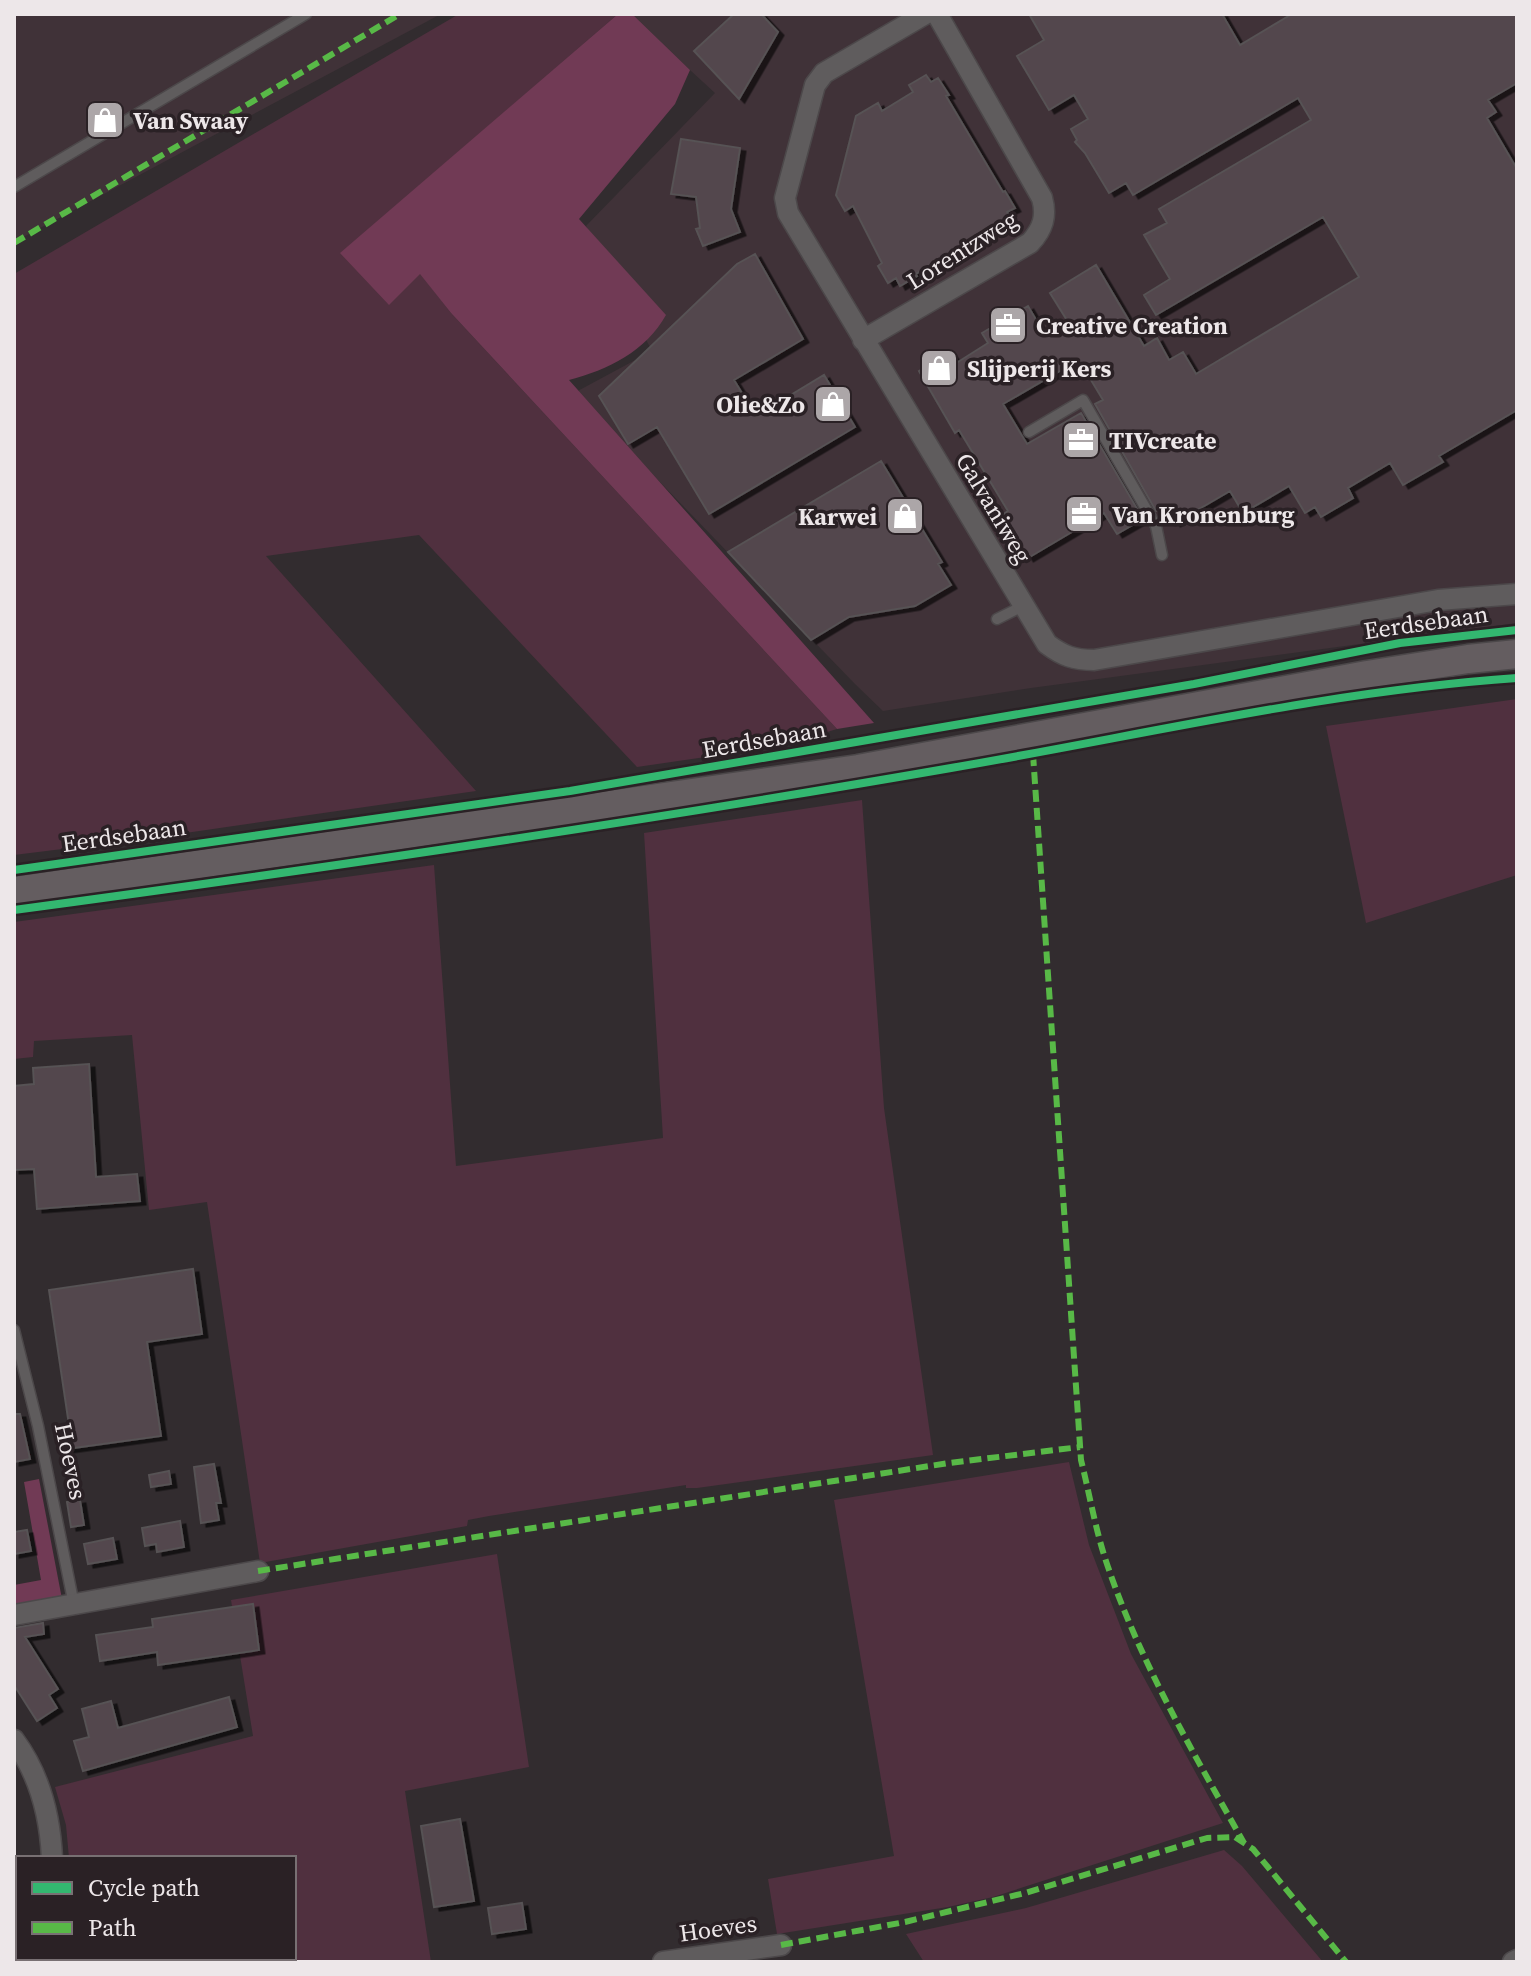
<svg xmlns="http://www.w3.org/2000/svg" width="1531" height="1976" font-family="'Source Serif 4',serif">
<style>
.built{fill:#403238}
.green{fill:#50303f}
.forest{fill:#713a55}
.building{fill:#53474d;stroke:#575254;stroke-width:2;filter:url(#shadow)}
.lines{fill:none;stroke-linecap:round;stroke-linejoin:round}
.lane-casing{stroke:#4c484a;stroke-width:13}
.street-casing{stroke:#4c484a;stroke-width:23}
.secondary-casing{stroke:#4c484a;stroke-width:31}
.lane{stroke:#5f5c5d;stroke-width:10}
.street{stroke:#5f5c5d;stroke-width:20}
.secondary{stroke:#645d60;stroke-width:28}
.quiet{stroke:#58b947;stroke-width:6;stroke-dasharray:12 6;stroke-linecap:butt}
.cycleway-casing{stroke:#2a2125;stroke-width:13}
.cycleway{stroke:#33b770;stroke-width:8}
.labels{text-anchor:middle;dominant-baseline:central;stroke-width:7;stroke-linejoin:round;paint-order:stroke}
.poi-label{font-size:24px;font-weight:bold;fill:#ede7e9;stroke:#2a2125;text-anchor:start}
.street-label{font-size:24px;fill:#ede7e9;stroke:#2a2125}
</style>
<defs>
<filter id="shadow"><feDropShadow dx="5.5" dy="3.5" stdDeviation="0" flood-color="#0009"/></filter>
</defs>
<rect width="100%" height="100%" fill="#322c2f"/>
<path class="built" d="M14,14H441L14,242Z
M629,14H1517V623L1031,688L883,711L855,684L574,393L652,351L586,226L715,93Z"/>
<path class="green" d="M459,14H618L341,253L420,273L451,313L837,729L781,746L637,767L419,535L266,556L476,791L151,838L14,855V274Z
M1517,699V875L1366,923L1326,726Z
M862,800L884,1108L933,1455L697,1488H686V1485L489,1516L468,1520L467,1526L260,1563L207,1202L149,1210L132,1035L34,1041L33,1057L14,1059V922L434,865L456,1166L663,1138L644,833Z
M1069,1462L1089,1545L1131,1654L1223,1823L993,1897L948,1907L777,1934L768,1879L894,1856L834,1500Z
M497,1554L529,1767L405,1791L431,1962H62L63,1958H294V1858H69L66,1825L55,1787L253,1736L231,1600Z
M1224,1850L1242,1866L1323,1962H924L906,1934L1026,1908Z"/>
<path class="forest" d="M618,14H632L690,70L675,104L579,219L666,315C646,351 608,370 569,380L874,723L837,729L451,313L420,274L389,305L340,253Z
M39,1479L62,1599L14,1608V1585L41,1580L24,1482Z"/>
<path class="building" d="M734,14H761L778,32L739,99L694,51Z
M1029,14H1222L1240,45L1292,14H1517V83L1488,100L1496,112L1487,118L1517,169V410L1439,456L1443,462L1403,485L1390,463L1348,488L1353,498L1321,517L1315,507L1305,513L1289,486L1243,513L1230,491L1175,523L1165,506L1156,511L1095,404L1103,400L1079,360L1003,404L1027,444L1081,413L1143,519L1117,534L1104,513L1028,558L1002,515L1008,511L959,430L955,433L919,371L950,352L958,362L988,343L982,333L1028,306L1045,335L1068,322L1050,293L1096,265L1144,346L1157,338L1169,360L1183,352L1196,374L1359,277L1323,217L1156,315L1144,295L1170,279L1144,235L1167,223L1159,209L1311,120L1298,98L1133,195L1126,183L1109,193L1085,153L1075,142L1077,140L1071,129L1088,119L1074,95L1049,110L1017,56L1044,40Z
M926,75L931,82L938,78L949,95L946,96L1003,192L1005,191L1015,208L1007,212L1012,220L995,230L993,228L916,274L917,276L900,286L896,278L888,283L878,266L882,263L853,206L845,211L836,195L856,116L878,103L882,111L913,92L909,85Z
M681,139L740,148L731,209L740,232L703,246L696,229L700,228L696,197L671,194Z
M755,254L803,339L734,380L756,416L824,375L855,427L709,514L657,427L628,444L599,396L737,264Z
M881,461L942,562L938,564L951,585L915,606L849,617L811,640L728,552Z
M89,1064L96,1177L137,1174L140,1201L37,1209L34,1169L14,1170V1086L34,1084L33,1068Z
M193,1269L202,1334L147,1342L161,1436L66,1449L63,1426L69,1425L49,1290Z
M14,1414H20L30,1459L14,1462Z
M214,1464L221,1503H216L219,1520L201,1523L194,1467Z
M169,1471L171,1484L151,1487L149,1475Z
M80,1500L84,1525L71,1527L67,1502Z
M180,1521L184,1547L157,1552L156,1544L145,1546L142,1528Z
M27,1530L31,1551L14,1554V1532Z
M113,1538L117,1559L88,1564L84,1544Z
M253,1604L259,1650L158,1665L157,1652L100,1661L96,1635L153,1627L152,1619Z
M43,1623L44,1634L25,1637L58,1689L49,1695L57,1708L37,1721L14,1685V1628Z
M229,1697L237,1727L83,1771L74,1741L89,1737L82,1709L111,1701L118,1728Z
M460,1819L474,1901L434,1907L421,1826Z
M522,1903L526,1929L492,1934L488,1908Z"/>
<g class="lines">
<defs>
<path id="lane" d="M14,187L306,14
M1029,432L1083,400L1156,526L1162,555
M997,619L1023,606
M14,1330L38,1426L74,1605"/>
<path id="street" d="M925,14L824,73L815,85L785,198L788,213L1047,644C1063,656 1074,660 1094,660L1438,600L1517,594
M863,340L1030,243C1043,229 1047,216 1042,198L937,14
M14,1615L258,1571
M14,1740C40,1775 50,1815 52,1858
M47,1962V1958
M663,1962L781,1945
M1513,1962L1517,1960"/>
<path id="secondary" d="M14,891L858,769L1367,675L1468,659L1517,654"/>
</defs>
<use href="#lane" class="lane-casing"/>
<use href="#street" class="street-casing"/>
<use href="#secondary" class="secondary-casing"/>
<use href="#lane" class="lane"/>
<use href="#street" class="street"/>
<use href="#secondary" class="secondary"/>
<path class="quiet" d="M14,243L400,14
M1033,754L1081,1460C1090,1496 1096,1533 1108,1567C1141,1664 1194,1754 1244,1843
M258,1571L949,1463L1080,1447
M781,1945L905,1922L1025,1893L1207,1838L1235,1837L1253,1849L1346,1962"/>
<defs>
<path id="cycleway" d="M14,870L570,791L1194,684L1400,643L1517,630
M14,910C327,868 640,822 951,768C1139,736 1327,691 1517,678"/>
</defs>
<use href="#cycleway" class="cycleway-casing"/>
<use href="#cycleway" class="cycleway"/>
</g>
<defs>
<symbol id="shop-square" viewBox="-11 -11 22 22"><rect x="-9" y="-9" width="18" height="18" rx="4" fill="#aca6a8" stroke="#2a2125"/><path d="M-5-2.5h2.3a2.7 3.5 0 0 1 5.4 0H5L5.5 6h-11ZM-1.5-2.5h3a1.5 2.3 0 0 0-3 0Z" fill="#fff"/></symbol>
<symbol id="office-square" viewBox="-11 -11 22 22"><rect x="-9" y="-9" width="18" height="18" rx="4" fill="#aca6a8" stroke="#2a2125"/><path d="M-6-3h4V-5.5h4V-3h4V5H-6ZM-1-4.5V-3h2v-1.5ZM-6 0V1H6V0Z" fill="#fff"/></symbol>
</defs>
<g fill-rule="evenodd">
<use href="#shop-square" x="83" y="98" width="44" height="44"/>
<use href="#office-square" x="986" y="303" width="44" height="44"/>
<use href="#shop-square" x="917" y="346" width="44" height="44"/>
<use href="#shop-square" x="811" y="382" width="44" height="44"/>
<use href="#office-square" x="1059" y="418" width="44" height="44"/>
<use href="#office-square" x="1062" y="492" width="44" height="44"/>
<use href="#shop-square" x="883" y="494" width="44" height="44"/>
</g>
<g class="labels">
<g class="poi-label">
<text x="133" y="120">Van Swaay</text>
<text x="1036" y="325">Creative Creation</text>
<text x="967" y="368">Slijperij Kers</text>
<text x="805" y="404" text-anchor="end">Olie&amp;Zo</text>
<text x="1109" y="440">TIVcreate</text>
<text x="1112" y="514">Van Kronenburg</text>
<text x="877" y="516" text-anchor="end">Karwei</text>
</g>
<g class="street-label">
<text transform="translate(962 250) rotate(-32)">Lorentzweg</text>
<text transform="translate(994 508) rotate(59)">Galvaniweg</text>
<text transform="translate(1426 622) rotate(-8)">Eerdsebaan</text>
<text transform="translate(764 739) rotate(-10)">Eerdsebaan</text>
<text transform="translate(124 835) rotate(-8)">Eerdsebaan</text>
<text transform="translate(71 1461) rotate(78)">Hoeves</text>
<text transform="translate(718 1928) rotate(-8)">Hoeves</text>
</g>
</g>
<rect width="1531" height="1976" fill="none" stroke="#ede7e9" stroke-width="32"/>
<rect x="16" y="1856" width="280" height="104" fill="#2a2125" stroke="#787073" stroke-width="2"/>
<rect x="32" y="1882" width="40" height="12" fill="#33b770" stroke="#787073" stroke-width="2"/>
<text x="88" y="1896" font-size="24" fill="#ede7e9">Cycle path</text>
<rect x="32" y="1922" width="40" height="12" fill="#58b947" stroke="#787073" stroke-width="2"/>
<text x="88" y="1936" font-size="24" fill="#ede7e9">Path</text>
</svg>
